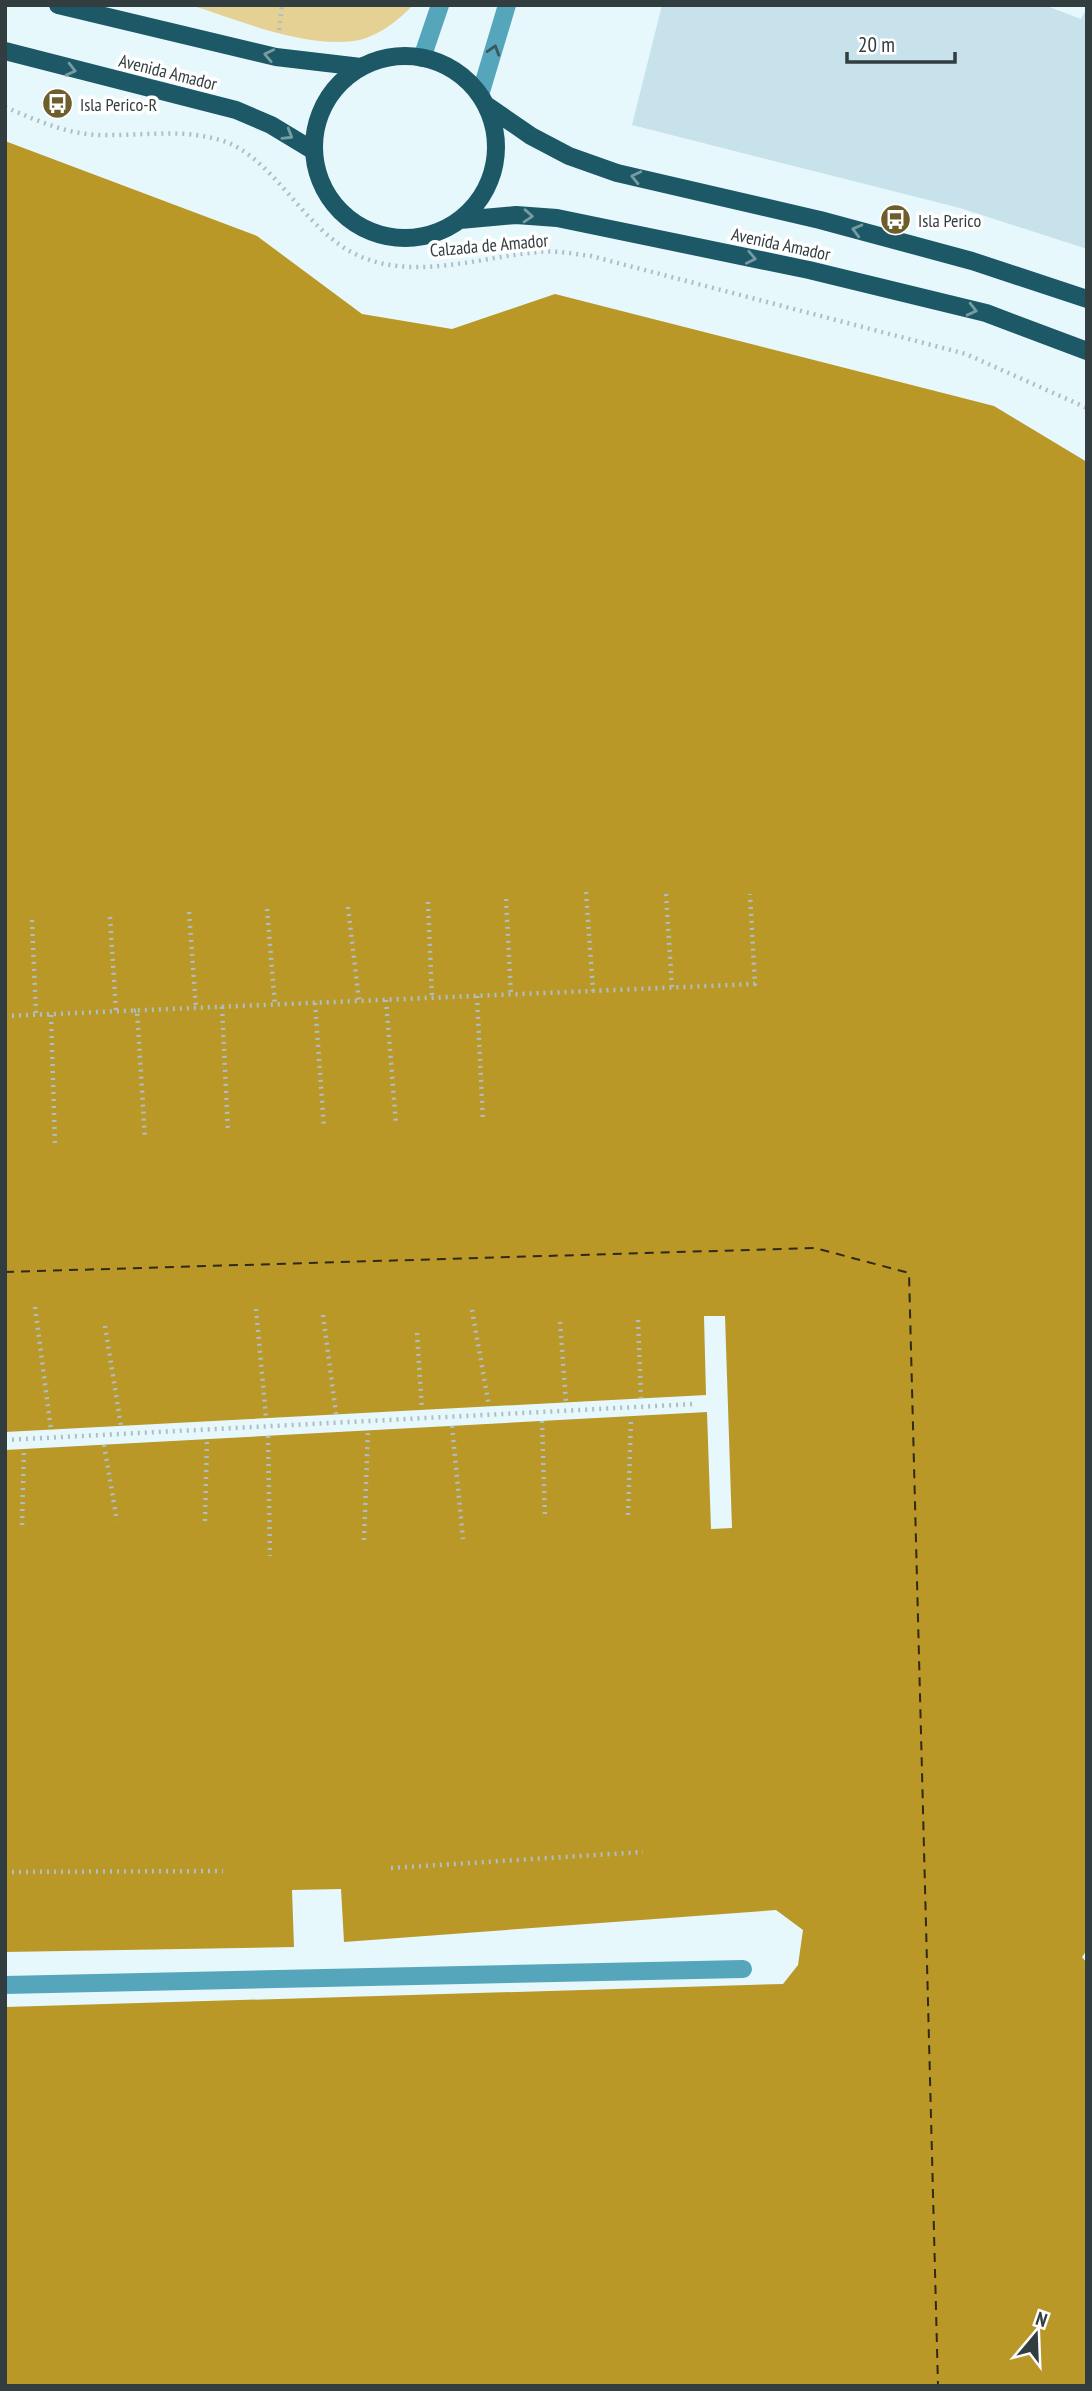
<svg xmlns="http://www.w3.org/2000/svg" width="1092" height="2391" font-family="'PT Sans Narrow',sans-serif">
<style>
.green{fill:#e6d194}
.water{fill:#b99828}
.pier{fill:#e7f8fd}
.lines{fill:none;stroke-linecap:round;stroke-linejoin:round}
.ferry{stroke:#302917;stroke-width:2;stroke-dasharray:9 7;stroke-linecap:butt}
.building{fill:#c7e2ea}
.path{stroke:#afbec2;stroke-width:4.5;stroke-dasharray:2 5;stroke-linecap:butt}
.minor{stroke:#55a6bb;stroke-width:18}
.major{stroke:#1d5866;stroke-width:18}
.oneway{stroke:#3b575f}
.oneway2{stroke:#779ba3}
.labels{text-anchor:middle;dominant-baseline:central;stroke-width:7;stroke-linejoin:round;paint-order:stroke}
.street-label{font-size:18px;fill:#323d40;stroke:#fff}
.poi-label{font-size:18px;fill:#323d40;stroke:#fff;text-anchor:start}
</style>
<rect width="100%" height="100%" fill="#e7f8fd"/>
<path class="green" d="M191,5H413C398,21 376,38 354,41C300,47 241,21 191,5Z"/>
<path class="water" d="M5,141L257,236L362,314L452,329L555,294L994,406L1087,462V1950L1082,1957L1087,1963V2386H5V2007L783,1984L798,1965L803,1930L776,1910L344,1942L341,1889L292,1890L294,1947L5,1952Z"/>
<path class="pier" d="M704,1316H725L732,1528L711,1529L707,1412L5,1450V1432L706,1395Z"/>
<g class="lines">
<path class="ferry" d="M5,1272L815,1248L909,1273L938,2386"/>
</g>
<path class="building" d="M662,5H1044L1081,19L1087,7V249L960,208L632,125Z"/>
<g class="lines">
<path class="path" d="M279,30L282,5
M5,107C36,120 68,135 102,135C142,136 184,128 223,141C273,157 305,230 355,254C412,282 479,257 539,252C556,250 574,254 591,256L966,354L1087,408
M586,892L593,991
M666,894L672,987
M506,899L511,995
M428,902L432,998
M348,907L359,1001
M267,909L275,1005
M189,912L196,1008
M110,917L116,1011H119
M32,920L36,1014
M477,996L483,1121
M386,1000L396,1124
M315,1003L324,1128
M222,1007L228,1131
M134,1011L137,1010L145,1138
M51,1015L55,1145
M5,1016L755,984L750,894
M35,1307L51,1430
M256,1309L266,1417
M472,1310L489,1406
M323,1315L336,1414
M638,1320L641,1398
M560,1322L566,1402
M105,1326L121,1426
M417,1333L422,1410
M542,1421L545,1517
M452,1426L463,1539
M268,1436L270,1556
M5,1440L694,1404
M104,1445L117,1521
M628,1515L631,1417
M205,1521L207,1439
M22,1525L24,1449
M364,1540L368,1430
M391,1868L643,1852
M5,1872L223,1871"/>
<path class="minor" d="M422,58L440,5
M480,95L507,5
M5,1985L743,1969"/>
<path class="major" d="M58,5L276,57L361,67
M5,51L236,110L271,125L314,151
M314 147a91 91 0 1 1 182 0a91 91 0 1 1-182 0Z
M486,105L531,136L569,156L617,173L820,220L972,261L1087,299
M460,220L516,215L557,218L809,270L986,313L1087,351"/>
</g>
<defs><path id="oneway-chevron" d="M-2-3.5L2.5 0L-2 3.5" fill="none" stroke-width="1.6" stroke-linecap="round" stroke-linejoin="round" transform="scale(1.75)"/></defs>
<use class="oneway" href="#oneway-chevron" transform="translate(494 50) rotate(-73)"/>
<g class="oneway2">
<use href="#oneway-chevron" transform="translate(269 55) rotate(-168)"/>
<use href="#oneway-chevron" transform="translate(71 70) rotate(14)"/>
<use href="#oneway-chevron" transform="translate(288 135) rotate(31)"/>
<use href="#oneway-chevron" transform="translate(636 177) rotate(-167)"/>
<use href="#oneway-chevron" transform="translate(528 216) rotate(4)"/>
<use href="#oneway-chevron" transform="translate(857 230) rotate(-165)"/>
<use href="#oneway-chevron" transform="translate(751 258) rotate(12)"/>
<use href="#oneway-chevron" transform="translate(972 310) rotate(14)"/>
</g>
<defs>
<symbol id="bus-disc" viewBox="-11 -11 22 22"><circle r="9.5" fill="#6e5e2c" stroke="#fff"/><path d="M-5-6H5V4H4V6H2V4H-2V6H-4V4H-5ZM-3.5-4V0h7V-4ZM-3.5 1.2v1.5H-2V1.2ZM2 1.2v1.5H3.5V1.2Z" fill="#fff"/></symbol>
</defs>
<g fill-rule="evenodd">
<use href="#bus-disc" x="40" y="86" width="35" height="35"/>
<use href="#bus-disc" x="878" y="202" width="35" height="35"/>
</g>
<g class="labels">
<g class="street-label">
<text transform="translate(168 72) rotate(14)">Avenida Amador</text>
<text transform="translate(781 244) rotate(12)">Avenida Amador</text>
<text transform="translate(489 245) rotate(-5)">Calzada de Amador</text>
</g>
<g class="poi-label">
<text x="80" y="104">Isla Perico-R</text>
<text x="918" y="220">Isla Perico</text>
</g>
</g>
<rect width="1092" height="2391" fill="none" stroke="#323d40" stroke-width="14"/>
<g transform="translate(1036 2335) rotate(19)" stroke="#ffffff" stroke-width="5" paint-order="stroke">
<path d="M0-5L12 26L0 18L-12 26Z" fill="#323d40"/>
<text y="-10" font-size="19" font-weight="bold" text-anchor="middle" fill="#323d40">N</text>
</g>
<path d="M847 52v10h108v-10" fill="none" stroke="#323d40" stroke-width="3.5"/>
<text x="858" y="52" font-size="21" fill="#323d40" stroke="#ffffff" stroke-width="5" paint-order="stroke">20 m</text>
</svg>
